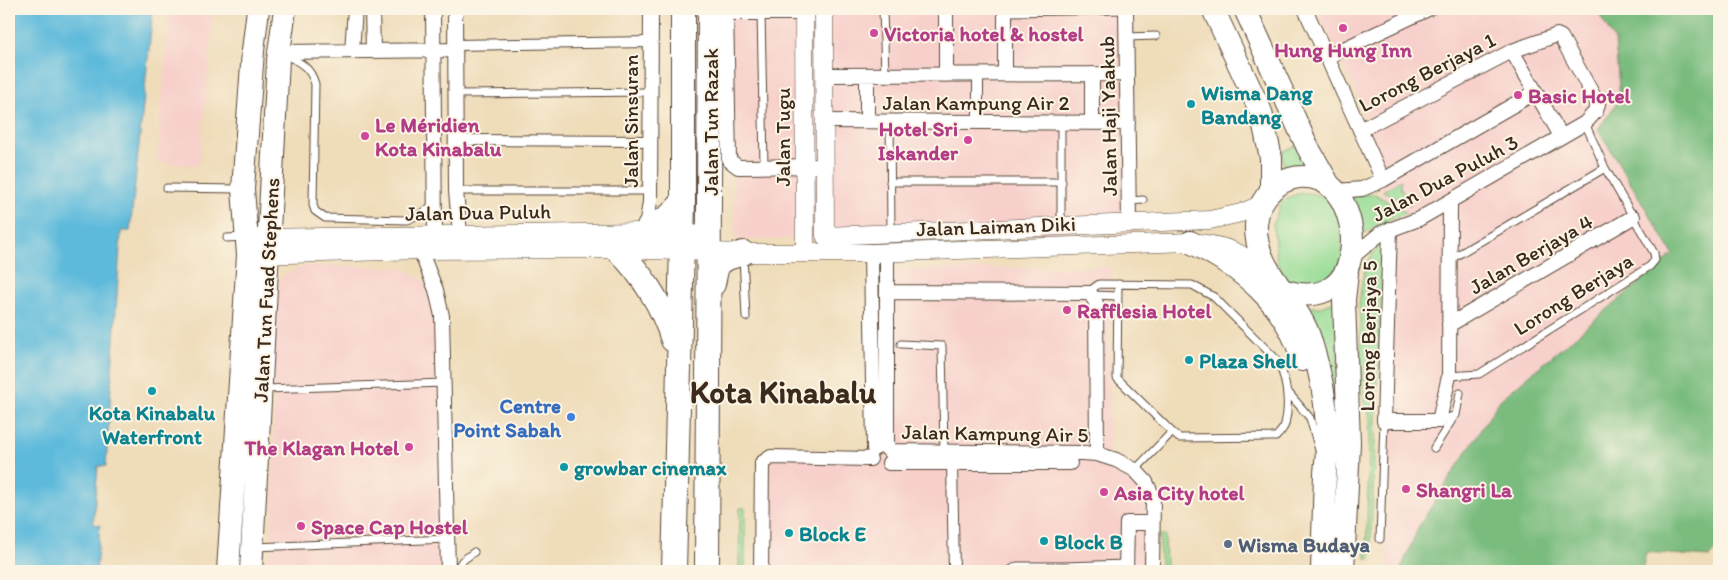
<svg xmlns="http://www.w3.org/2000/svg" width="1728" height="580" font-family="Itim,sans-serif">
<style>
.built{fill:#f7d0cb}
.green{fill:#97dc95;stroke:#69835a}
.forest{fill:#79bc7e;stroke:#5a734e}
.water{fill:#5dbadb;stroke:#4c727c}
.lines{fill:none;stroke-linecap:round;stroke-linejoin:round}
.service-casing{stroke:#564535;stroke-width:9}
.pedestrian-casing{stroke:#564535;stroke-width:12}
.minor-casing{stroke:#564535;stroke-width:16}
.tertiary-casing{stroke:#564535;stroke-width:19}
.primary-casing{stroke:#564535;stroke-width:24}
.trunk-casing{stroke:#564535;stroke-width:26}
.service{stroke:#fff;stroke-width:7}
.pedestrian{stroke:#fff;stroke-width:10}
.minor{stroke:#fff;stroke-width:14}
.tertiary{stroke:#fff;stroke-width:18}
.primary{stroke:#fff;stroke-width:22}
.trunk{stroke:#fff;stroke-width:24}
.hotel-dot{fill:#d1479c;stroke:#fcf5e5;stroke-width:2}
.culture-dot{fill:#0f9aa8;stroke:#fcf5e5;stroke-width:2}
.shop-dot{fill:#3f7fe0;stroke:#fcf5e5;stroke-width:2}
.service-dot{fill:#5c6f8a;stroke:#fcf5e5;stroke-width:2}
.labels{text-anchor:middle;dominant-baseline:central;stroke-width:4;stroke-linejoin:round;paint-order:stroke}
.hotel-label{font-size:21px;font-weight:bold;fill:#b23c85;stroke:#fcf5e5;text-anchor:start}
.street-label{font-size:21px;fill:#3b2a1e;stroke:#fcf5e5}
.culture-label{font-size:21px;font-weight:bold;fill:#0d838f;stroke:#fcf5e5;text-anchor:start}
.shop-label{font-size:21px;font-weight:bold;fill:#366cbe;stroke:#fcf5e5;text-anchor:end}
.service-label{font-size:21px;font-weight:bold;fill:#4e5e75;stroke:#fcf5e5;text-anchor:start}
.town-label{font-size:31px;font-weight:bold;fill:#3b2a1e;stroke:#fcf5e5}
</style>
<rect width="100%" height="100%" fill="#fcf5e5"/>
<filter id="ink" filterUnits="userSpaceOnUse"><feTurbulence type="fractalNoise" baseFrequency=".02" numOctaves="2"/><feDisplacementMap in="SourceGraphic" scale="10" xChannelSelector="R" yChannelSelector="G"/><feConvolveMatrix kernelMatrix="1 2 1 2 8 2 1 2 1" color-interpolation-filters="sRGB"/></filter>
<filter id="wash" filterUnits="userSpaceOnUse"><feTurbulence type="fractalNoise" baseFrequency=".0096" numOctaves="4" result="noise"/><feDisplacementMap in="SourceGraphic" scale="20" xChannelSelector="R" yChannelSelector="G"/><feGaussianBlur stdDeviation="1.12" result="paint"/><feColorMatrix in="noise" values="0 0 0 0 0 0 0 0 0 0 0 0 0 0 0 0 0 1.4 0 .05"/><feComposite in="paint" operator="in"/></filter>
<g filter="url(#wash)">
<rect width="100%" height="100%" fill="#efdcb9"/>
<path class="built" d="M170,9H214L199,166L157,162Z
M725,9H1135L1136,231L736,240Z
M1317,9H1596L1615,41L1620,99L1598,129L1674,254L1500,400L1419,526L1400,571H1386L1395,243L1375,163L1366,115Z
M304,266L401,267L421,279L433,292L439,313L440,571H265L264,560L272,551L275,291L283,275Z
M1111,267L1109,455L1140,483L1145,501V571H755L761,472L771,457H893L892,270Z"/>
<path class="green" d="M1297,145L1312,172L1285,173L1282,152Z
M1401,180L1400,187L1411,206L1383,191Z
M1300,193C1344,190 1340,229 1343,262L1319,286L1289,281L1277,263L1273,223L1281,204L1287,198Z
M1375,194L1407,213L1390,219L1361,235L1359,216L1351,196Z
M1381,244L1383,248L1370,559H1366L1370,417L1363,398L1359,305L1362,281L1368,260Z
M1337,300L1339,449C1332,401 1331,350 1307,307H1321Z
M740,508H745V571H739Z
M1160,535H1165L1166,571H1160Z"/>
<path class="forest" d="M1596,9H1719V548L1709,557L1646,552L1642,571H1400L1419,526L1500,400L1673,254L1598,129L1620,99L1615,41Z"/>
<path class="water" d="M9,9H153L130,231H121L106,466H98L93,524L100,525L96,571H9Z"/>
</g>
<g filter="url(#ink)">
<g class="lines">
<defs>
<path id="service" d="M883,9L885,75
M761,12L764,166
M1005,12L1126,10
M1126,37L1156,36
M284,54C299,62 310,66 315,84L313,205L315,211L325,218L407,220L424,212L434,204
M456,94L650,92
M890,121L891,233
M890,182H1062
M167,188L240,189
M456,191H650
M1129,201L1143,200
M1061,226V122
M227,238L244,237
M743,256L746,317
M1449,260L1605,168
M1088,292L1099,284L1192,285L1214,297L1275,358C1287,374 1290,405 1285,424C1284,429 1279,433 1276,437L1179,438L1172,432L1117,378L1118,284
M1093,295L1118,296
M901,344L942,346L944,452
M1449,376L1479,374L1650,266L1655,260L1654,253L1605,168L1585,123
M264,389L444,383
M1287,391L1310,418L1319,450
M1439,421L1456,415L1460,393
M1434,448L1455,415
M1135,470L1172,432
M1380,539L1384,421
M255,547L447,539
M1066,566L1126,564
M456,571L462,561L474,552
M1009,571L1017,566H1066L1067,571"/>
<path id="pedestrian" d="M455,45L651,42
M978,74V122
M456,140L650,141
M952,463L954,571"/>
<path id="minor" d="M372,9L373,51
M433,9L435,235
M455,9L456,191L460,234
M726,9L729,160L738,167L825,166
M946,9V75
M1005,9V74
M1126,9L1129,223
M1305,9L1383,180
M726,13H804
M352,51L355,9
M1512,51L1561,136
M279,52L455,50
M1327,57L1428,9
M825,75L1127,74
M825,121L1128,123
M867,121V75
M1092,122V74
M1337,191L1362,189L1383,180L1534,93
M1390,229L1384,421H1439L1449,376L1450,202
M640,232L647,221L650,202L651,9
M420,250L436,290L442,316L448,571
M887,252V449
M871,253L874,449
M1352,257L1381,233L1419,219L1585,123L1596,111L1598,104L1561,37L1557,35L1512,51L1360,130
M887,292L1090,293L1096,303L1097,454
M1449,325L1633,217
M889,451L1082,453L1097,454L1116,460L1135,470L1146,482L1153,497L1152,571
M889,463H1070
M761,571L762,463L771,457L870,459
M1126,571L1127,523H1151"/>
<path id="tertiary" d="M804,9L805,245L807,250L820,253
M824,9L825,236L1210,220L1241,213L1260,205
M257,238L640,232L710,235
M256,255L420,250L617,249L743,253H871L1190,242C1224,245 1242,251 1268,274"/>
<path id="primary" d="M1213,9L1261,112L1271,158V190
M1245,9L1307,146L1329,185
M1190,242C1239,265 1288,305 1302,360
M1282,290C1371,319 1365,197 1320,180C1288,168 1258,193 1256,225C1254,272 1299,299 1311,342C1320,371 1327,405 1327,435C1328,448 1326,460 1325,473C1324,506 1323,538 1322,571
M228,571L248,255L243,189L253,51L258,9
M251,571L278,60L285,9
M1343,571L1349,443L1344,300L1347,273"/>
<path id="trunk" d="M648,232L673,213L683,202
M617,249C644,276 662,304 673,340
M713,284L717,265L727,258L743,253
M674,571L683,202V9
M707,571L710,9"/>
</defs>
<use href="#service" class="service-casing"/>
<use href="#pedestrian" class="pedestrian-casing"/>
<use href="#minor" class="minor-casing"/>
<use href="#tertiary" class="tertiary-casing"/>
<use href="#primary" class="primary-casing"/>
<use href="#trunk" class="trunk-casing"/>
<use href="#service" class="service"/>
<use href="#pedestrian" class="pedestrian"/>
<use href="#minor" class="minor"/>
<use href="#tertiary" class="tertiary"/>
<use href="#primary" class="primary"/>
<use href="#trunk" class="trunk"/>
</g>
</g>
<g class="hotel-dot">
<circle cx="1343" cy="28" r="5"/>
<circle cx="874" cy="33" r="5"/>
<circle cx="1518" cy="95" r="5"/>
<circle cx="365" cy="136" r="5"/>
<circle cx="968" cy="140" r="5"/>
<circle cx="1067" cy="310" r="5"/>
<circle cx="409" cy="447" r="5"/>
<circle cx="1406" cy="489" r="5"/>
<circle cx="1104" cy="492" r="5"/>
<circle cx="301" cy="526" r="5"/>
</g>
<g class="culture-dot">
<circle cx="1191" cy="104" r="5"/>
<circle cx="1189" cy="360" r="5"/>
<circle cx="152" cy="391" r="5"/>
<circle cx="564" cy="467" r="5"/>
<circle cx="789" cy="533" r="5"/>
<circle cx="1044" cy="541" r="5"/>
</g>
<circle class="shop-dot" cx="571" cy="417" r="5"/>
<circle class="service-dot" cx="1228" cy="544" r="5"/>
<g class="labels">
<g class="hotel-label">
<text x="884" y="33">Victoria hotel &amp; hostel</text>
<text x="1343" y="49" text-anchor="middle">Hung Hung Inn</text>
<text x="1528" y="95">Basic Hotel</text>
<text x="375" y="124">Le Méridien<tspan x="375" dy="24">Kota Kinabalu</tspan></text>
<text x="958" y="128" text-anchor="end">Hotel Sri<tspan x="958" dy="24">Iskander</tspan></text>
<text x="1077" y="310">Rafflesia Hotel</text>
<text x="399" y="447" text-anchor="end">The Klagan Hotel</text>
<text x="1416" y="489">Shangri La</text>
<text x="1114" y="492">Asia City hotel</text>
<text x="311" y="526">Space Cap Hostel</text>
</g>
<g class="street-label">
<text transform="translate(1427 72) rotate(-27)">Lorong Berjaya 1</text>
<text x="976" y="102">Jalan Kampung Air 2</text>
<text transform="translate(1108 116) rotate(-91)">Jalan Haji Yaakub</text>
<text transform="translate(630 121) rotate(-90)">Jalan Sinsuran</text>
<text transform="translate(710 122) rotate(-90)">Jalan Tun Razak</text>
<text transform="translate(782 137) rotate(-90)">Jalan Tugu</text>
<text transform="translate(1445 178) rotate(-28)">Jalan Dua Puluh 3</text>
<text transform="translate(478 212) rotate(-1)">Jalan Dua Puluh</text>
<text transform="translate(996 226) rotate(-2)">Jalan Laiman Diki</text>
<text transform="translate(1531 254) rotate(-30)">Jalan Berjaya 4</text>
<text transform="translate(266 290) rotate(-87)">Jalan Tun Fuad Stephens</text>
<text transform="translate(1573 294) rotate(-32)">Lorong Berjaya</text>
<text transform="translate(1368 336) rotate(-89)">Lorong Berjaya 5</text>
<text transform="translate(995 433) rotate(1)">Jalan Kampung Air 5</text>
</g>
<g class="culture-label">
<text x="1201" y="92">Wisma Dang<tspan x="1201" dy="24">Bandang</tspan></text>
<text x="1199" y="360">Plaza Shell</text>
<text x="152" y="412" text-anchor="middle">Kota Kinabalu<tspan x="152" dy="24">Waterfront</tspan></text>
<text x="574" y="467">growbar cinemax</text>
<text x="799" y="533">Block E</text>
<text x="1054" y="541">Block B</text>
</g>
<g class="shop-label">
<text x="561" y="405">Centre<tspan x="561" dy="24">Point Sabah</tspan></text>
</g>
<g class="service-label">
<text x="1238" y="544">Wisma Budaya</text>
</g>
<g class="town-label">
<text x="783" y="392">Kota Kinabalu</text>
</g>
</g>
<rect width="1728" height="580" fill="none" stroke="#fcf5e5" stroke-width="30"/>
</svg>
